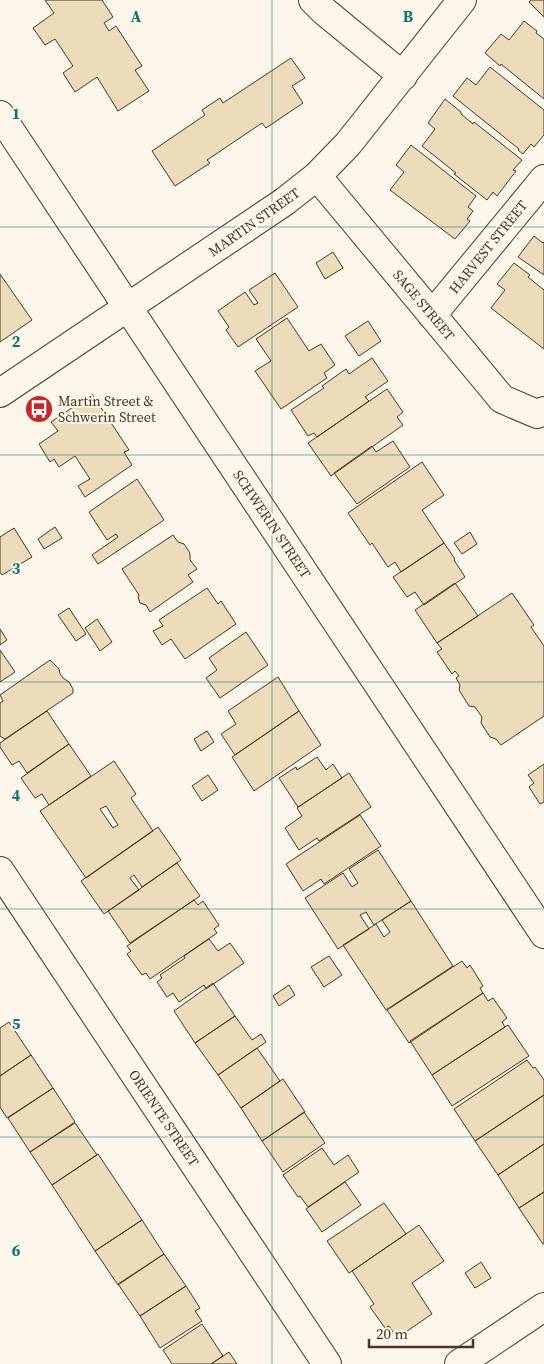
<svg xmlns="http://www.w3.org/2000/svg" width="544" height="1364" font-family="'Source Serif 4',serif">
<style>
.building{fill:#ecdcbc;stroke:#4a3520;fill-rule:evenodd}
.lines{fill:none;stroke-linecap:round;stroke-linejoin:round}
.street-casing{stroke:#4a3520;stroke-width:30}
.street{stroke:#fbf6e9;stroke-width:28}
.grid{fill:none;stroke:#0f766e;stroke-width:1;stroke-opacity:0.55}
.labels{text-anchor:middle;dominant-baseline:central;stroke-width:4;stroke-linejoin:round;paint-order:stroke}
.street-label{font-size:14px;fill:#4a3520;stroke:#fbf6e9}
.poi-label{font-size:14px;fill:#4a3520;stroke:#fbf6e9;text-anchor:start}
.grid-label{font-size:16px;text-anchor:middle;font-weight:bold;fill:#0f766e;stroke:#fbf6e9;stroke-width:4;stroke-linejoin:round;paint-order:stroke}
</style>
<rect width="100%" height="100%" fill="#fbf6e9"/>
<path class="building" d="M45,0H102L113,17L104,23L109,31L116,26L142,66L135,70L149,91L118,111L97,77L75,92L63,73L73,66L55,39L45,45L33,28L54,13Z
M531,0H544V17L529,2Z
M524,21L537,31L536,33L544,39V99L501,64L500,66L485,53L501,34L509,40Z
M291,58L305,78L292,86L303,103L266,128L262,123L207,160L210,163L175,186L152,151L205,115L202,110L220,98L223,103Z
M490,67L544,110V135L534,147L531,144L523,154L518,150L519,149L453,96L467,78L476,85Z
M445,99L461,112V114L473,124L474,122L522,160L513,170L516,171L497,196L493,192L487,200L454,174L456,173L422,146L435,129L428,123Z
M411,145L476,196L468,207L473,211L467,219L470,221L455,239L390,190L404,172L396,165Z
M534,236L543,243L544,242V275L518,257Z
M333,252L343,268L325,279L316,263Z
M514,263L530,275L528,277L544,290V349L491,308L505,290L497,284Z
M275,273L298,307L238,347L226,330L229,327L218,311L245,292L254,305L258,303L249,290Z
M0,274L32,320L0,342Z
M287,318L309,351L321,344L335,365L324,373L327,378L281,409L255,371L271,361L256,339Z
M368,321L381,341L359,356L345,336Z
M372,358L388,381L365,397L369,401L317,437L314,433L308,436L291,410L324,388L322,386L346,369L349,374Z
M387,389L403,412L397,417L403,425L331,476L308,443Z
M92,394L129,450L124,452L132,465L85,497L78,486L90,479L75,456L59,467L54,459L50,462L39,444L58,431L51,422Z
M393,441L410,467L357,504L334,473L372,446L376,452Z
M422,462L444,495L422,510L444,543L401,572L395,562L388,567L372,543L370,545L348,513Z
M137,479L164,520L98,564L92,555L118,537L116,534L107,540L89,512Z
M55,527L62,538L44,549L38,539Z
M14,528L32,557L2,575L0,572V537Z
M470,532L477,544L462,554L454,543Z
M173,535L178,542L184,544L190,553V560L197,569L188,575L193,582L150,612L146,605L140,603L138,597L139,595L122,569Z
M444,543L455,559L454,560L465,577L424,605L415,592L407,597L393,577Z
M455,583L478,616L437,643L415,610Z
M207,588L218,604L221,601L236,624L185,659L171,639L162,645L153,631L163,626L159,620Z
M512,593L534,625L531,627L544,646V716L501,745L496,739L490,737L481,723L482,717L475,707L469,706L459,690L460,685L456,678L459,676L455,671L452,674L437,652L442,649L437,643Z
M69,608L86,634L76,641L58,615Z
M97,619L112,642L100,651L85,628Z
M0,629L7,640L0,645Z
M246,632L268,665L220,698L206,678L217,670L209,658Z
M0,650L15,672L0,682Z
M50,660L59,669L60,674L63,678L69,682L73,689V693L5,739L0,736V703L3,701L0,695Z
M278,677L299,711L235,755L221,734L236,724L228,711Z
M47,711L69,744L27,773L19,761L12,765L0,747V743Z
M299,711L321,745L254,791L232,757Z
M207,731L214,742L201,751L194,739Z
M69,744L91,776L49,805L42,794L35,798L21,778Z
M317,757L326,770L333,764L342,778L298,807L279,778L296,767L297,770Z
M114,761L136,794L131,798L153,831L86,878L40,811ZM106,806L118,825L113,828L100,809Z
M544,764V802L540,804L529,787L534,783L528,775Z
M349,773L371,807L319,841L317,838L299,850L285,828L302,816L297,808Z
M208,775L218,790L202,801L192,786Z
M360,815L381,846L324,884L321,879L303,891L286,864Z
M158,827L181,860L142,887L134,875L130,878L139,890L104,914L81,881Z
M378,850L411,901L374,925L366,912L360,915L369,929L338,949L305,898L343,873L352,887L358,883L349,869Z
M177,863L200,896L130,943L108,911Z
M194,900L198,905L203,901L219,925L214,929L217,933L150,979L146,973L142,975L127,954L131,951L127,946Z
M411,901L453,966L386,1010L343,945L376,924L384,937L390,932L382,920Z
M209,939L218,951L230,943L244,963L206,989L204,985L179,1002L173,993L167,997L157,982L162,978L160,975L185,958L184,956Z
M329,956L342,975L324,987L311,967Z
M462,961L467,968L470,965L483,986L480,988L483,993L409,1043L387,1010Z
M213,983L235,1016L195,1043L174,1011Z
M289,985L295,995L279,1006L273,996Z
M483,993L488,1001L493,998L507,1018L502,1022L505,1027L432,1075L410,1041Z
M235,1016L252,1040L261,1034L266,1042L218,1075L195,1043Z
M9,1022L31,1055L0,1076V1028Z
M508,1025L529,1056L452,1106L432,1075Z
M257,1048L280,1081L241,1108L218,1075Z
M31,1055L53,1088L7,1118L0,1107V1076Z
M527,1060L533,1068L535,1067L544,1080V1095L475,1141L454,1109Z
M283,1079L305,1112L262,1141L241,1108Z
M53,1088L75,1122L30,1152L8,1118Z
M544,1095V1144L498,1175L475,1141Z
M304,1112L325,1143L283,1172L262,1141Z
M75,1123L97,1155L52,1185L30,1152Z
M544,1144V1192L519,1208L498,1175Z
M322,1148L334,1165L348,1155L359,1172L308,1207L300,1196L298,1197L283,1175Z
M98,1154L142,1220L95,1251L52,1185Z
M345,1182L361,1205L322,1232L306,1209Z
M544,1192V1244H543L519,1208Z
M384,1203L406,1234L349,1273L327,1241Z
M142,1220L164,1254L118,1285L95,1251Z
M419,1225L444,1261L412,1283L432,1314L397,1338L389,1326L385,1328L370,1307L374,1304L352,1271Z
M164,1254L186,1286L140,1316L118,1284Z
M481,1262L491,1278L475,1288L465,1273Z
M186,1286L200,1308L195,1311L202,1321L160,1348L140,1316Z
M202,1324L223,1356L211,1364H172L163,1350Z
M229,1352L237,1364H211Z"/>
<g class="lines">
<defs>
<path id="street" d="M313,0L324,11L403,76
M0,115L544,934
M317,176L502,399L537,414L544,411
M432,315L544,179
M0,393L284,202L317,176L348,144L462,0
M0,871L327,1364
M459,1364L544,1307"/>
</defs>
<use href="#street" class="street-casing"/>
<use href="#street" class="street"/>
</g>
<path class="grid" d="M272,0V1364M0,227H544M0,455H544M0,682H544M0,909H544M0,1137H544"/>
<defs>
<symbol id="bus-disc" viewBox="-11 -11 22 22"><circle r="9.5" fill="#c62828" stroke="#fbf6e9"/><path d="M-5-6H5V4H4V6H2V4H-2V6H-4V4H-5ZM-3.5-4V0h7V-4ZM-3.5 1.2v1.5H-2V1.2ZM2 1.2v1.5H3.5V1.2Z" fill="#fff"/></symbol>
</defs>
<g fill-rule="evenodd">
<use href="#bus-disc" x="23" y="393" width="32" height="32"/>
</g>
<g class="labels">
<g class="street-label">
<text transform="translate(254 222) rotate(-35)">MARTIN STREET</text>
<text transform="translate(488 247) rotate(-51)">HARVEST STREET</text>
<text transform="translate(424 305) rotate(50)">SAGE STREET</text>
<text transform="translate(272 524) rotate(56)">SCHWERIN STREET</text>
<text transform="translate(164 1118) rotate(56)">ORIENTE STREET</text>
</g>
<g class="poi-label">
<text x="58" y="401">Martin Street &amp;<tspan x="58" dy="16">Schwerin Street</tspan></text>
</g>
</g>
<g class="grid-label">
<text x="136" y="22">A</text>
<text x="408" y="22">B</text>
<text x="16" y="119">1</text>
<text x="16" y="347">2</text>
<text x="16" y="574">3</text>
<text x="16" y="801">4</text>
<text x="16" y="1029">5</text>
<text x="16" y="1256">6</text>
</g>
<path d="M369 1339v8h104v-8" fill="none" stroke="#4a3520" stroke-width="2.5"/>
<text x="376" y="1339" font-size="15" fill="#4a3520" stroke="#fbf6e9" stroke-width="4" paint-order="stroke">20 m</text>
</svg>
